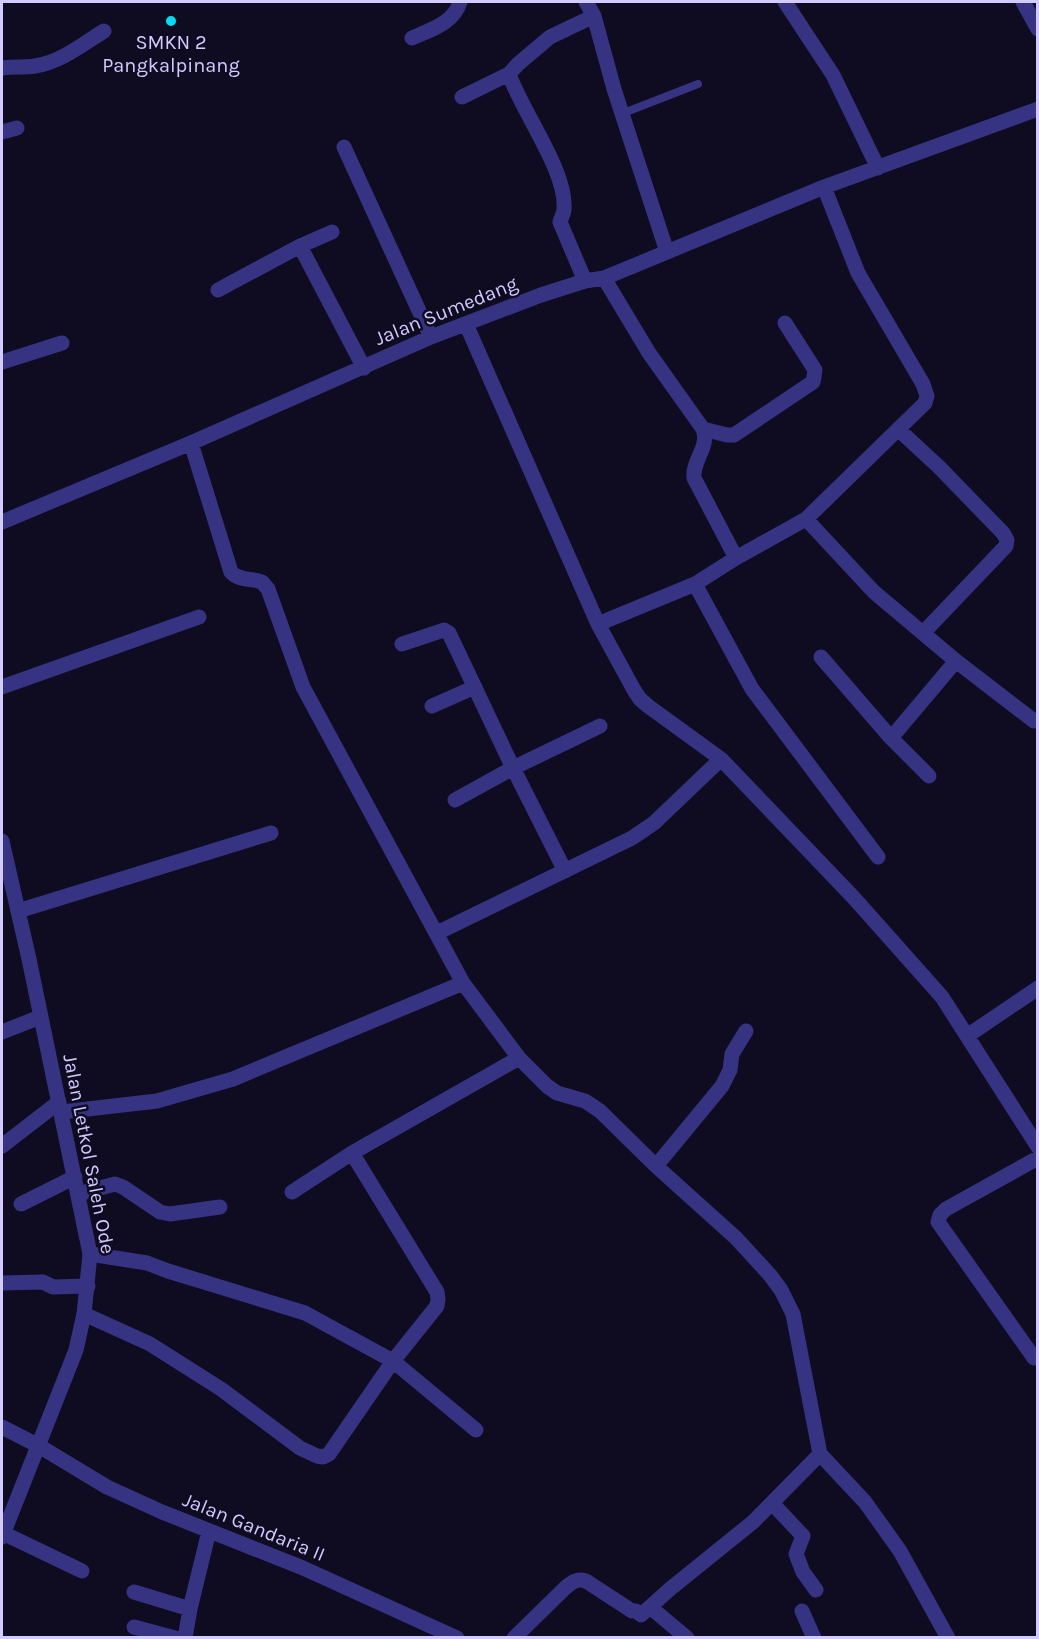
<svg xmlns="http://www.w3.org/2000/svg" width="1039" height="1639" font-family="Karla,sans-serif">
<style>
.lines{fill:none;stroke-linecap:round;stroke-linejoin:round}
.service{stroke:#363383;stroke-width:8}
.minor{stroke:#363383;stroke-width:15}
.tertiary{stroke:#363383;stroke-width:15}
.poi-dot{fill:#00dcf6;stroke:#0f0b21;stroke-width:2}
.labels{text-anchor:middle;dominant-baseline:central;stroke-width:5;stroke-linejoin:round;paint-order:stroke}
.poi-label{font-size:20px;fill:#d1cbff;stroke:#0f0b21}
.street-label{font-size:20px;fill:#d1cbff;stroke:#0f0b21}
</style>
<rect width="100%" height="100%" fill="#0f0b21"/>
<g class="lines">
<path class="service" d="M621,114L698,84"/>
<path class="minor" d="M785,2L833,75L878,168
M1023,2L1038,29
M412,38C430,30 454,23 460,2
M2,68C13,66 24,68 35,66C61,62 83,44 104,31
M462,97L509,74
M2,132L17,128
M344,147L431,337
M300,246L332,232
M667,252L824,187L1038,109
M604,278L649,353L703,429C710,447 692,460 694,478L736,558
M585,281L560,222C561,218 564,213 564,209C567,171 522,112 509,74L518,64L550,37L594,16
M218,290L300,246L364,368
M466,324L598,624L634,690L640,699L648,706L721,759L854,898L942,997L1038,1147
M2,362L62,343
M703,429L727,435H734L813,382L814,377L815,370L785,323
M899,430L939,467L1003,533L1007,540L1006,546L923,633
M191,443L231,572C239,581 251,578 262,582L268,589L303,687L463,983L519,1058L547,1086L557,1093L585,1101L600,1111L656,1166L736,1238L770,1275L781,1290L793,1314L820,1454L865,1502L900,1551L948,1638
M806,519L874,592L956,661L1034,721L1038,720
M2,522L191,443L431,337L541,295L585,281L604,278L667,252L614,89L594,16L586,2
M695,584L752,689L878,857
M598,624L695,584L736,558L806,519L925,403L927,396L923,384L858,273L824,187
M402,644L444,630L449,633L513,768L565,871
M821,657L891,738L929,776
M2,687L199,617
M432,706L475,687
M891,738L956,661
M455,800L513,768L600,726
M18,911L271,833
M437,933L632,838L654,823L721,759
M2,1032L40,1017
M967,1036L1038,988
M62,1112L157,1101L233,1079L463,983
M2,1146L59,1102
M656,1166L722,1086L730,1070L732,1054L746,1031
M292,1192L352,1153
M78,1194L115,1184L123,1187L160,1212L170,1214L220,1207
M21,1204L75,1177
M90,1254L147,1263L168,1271L305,1313L393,1361L476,1430
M2,1283L43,1282L53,1287L88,1286
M84,1314L150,1344L221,1389L300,1448L317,1456L323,1457L329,1454L393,1361L437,1306L438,1299L437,1292L352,1153L519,1058
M1034,1358L938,1222L940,1215L946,1209L1038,1158
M2,1427L39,1446L107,1487L162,1512L303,1568L457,1638
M772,1503L803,1536L796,1554L803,1572L816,1590
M3,1533L82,1571
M134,1592L190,1609
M650,1607L687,1638
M802,1611L814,1638
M134,1627L175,1638
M185,1638L190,1609L209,1531
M514,1638L565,1588C572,1582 577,1578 586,1581L632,1611H636L641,1615L670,1589L753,1522L820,1454"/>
<path class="tertiary" d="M2,841L29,959L90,1254L84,1314L76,1350L2,1537"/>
</g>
<circle class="poi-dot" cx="171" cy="21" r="6"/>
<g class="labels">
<g class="poi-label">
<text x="171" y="42">SMKN 2<tspan x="171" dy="23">Pangkalpinang</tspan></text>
</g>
<g class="street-label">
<text transform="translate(446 311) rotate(-22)">Jalan Sumedang</text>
<text transform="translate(89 1154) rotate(79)">Jalan Letkol Saleh Ode</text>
<text transform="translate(254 1527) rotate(22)">Jalan Gandaria II</text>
</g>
</g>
<rect width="1039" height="1639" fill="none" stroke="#d1cbff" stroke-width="6"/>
</svg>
